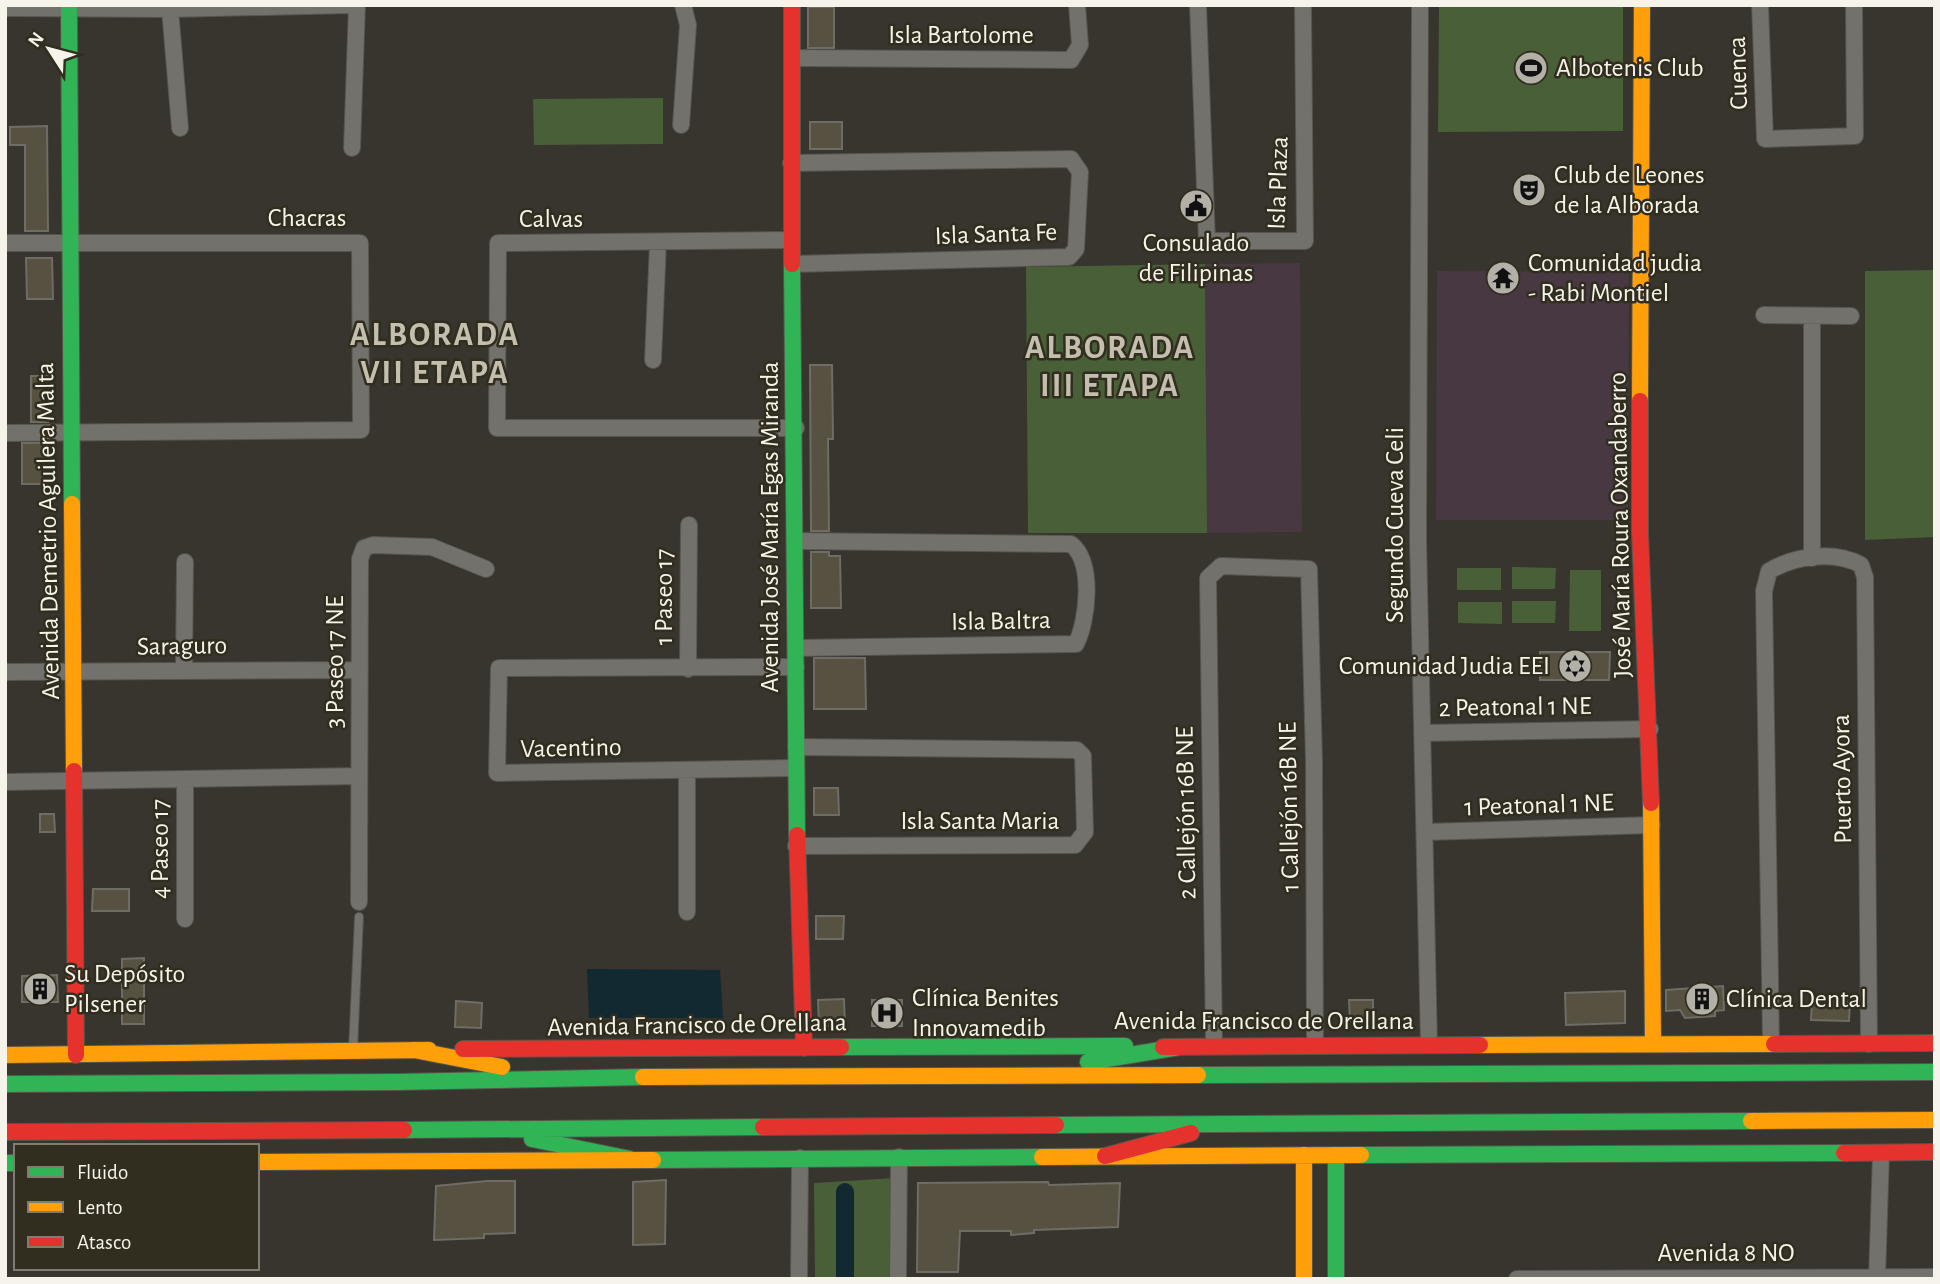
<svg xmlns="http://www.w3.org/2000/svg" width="1940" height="1284" font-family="'Alegreya Sans',sans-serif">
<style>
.education{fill:#473842}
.green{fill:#485f38}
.water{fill:#122931}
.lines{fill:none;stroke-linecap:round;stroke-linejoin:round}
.canal{stroke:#122931;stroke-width:18}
.building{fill:#565141;stroke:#6e6c65;stroke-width:2}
.lane-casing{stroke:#55544d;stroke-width:10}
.street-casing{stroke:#55544d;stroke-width:18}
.fast-casing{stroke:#55544d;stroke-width:18}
.slow-casing{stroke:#55544d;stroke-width:18}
.jam-casing{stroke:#55544d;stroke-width:18}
.lane{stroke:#72716b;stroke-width:8}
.street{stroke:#72716b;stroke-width:16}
.fast{stroke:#30b455;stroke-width:16}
.slow{stroke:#ff9f0a;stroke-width:16}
.jam{stroke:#e5322d;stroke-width:16}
.labels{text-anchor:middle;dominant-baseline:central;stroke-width:5;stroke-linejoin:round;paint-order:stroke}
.street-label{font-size:26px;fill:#f6f3ea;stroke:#312d1f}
.poi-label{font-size:26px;fill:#f6f3ea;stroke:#312d1f;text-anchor:start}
.district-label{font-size:33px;font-weight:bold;letter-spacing:2px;fill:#c3bead;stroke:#312d1f}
</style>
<rect width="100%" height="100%" fill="#37352d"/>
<path class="education" d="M1300,263L1302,532L1207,533L1205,264Z
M1437,271L1629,272L1628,520H1436Z"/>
<path class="green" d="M1439,5H1623V131L1438,132Z
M663,98V144L534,145L533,99Z
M1205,264L1207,533H1028L1026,267Z
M1935,270V537L1865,540V271Z
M1512,567L1556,568L1555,589H1512Z
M1457,568H1501V590H1457Z
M1570,570H1601V631H1569Z
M1512,601H1556L1555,623H1512Z
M1458,602H1502V624L1458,623Z
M895,1178L892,1279H815L814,1183Z"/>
<path class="water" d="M587,969L720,970L723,1018H589Z"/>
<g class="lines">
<path class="canal" d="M845,1192V1279"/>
</g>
<path class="building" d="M808,7H834V48H808Z
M810,122H842V149H810Z
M47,126L48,231H25V145H10V127Z
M26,258H52L53,299H27Z
M810,365H832L833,439H828L829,531H811Z
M31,376H48V422H31Z
M22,443H48L49,484H22Z
M811,552H829V556H840L841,608H811Z
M1540,652H1610L1609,680H1540Z
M814,658H865L866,709H814Z
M814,788H838L839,815H814Z
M40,814H54L55,832H40Z
M93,889H129V911H92Z
M816,916H844L843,939H816Z
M144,958V1024H122V959Z
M57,975L58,1002H22V976Z
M1723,986L1724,1010L1715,1011V1016L1685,1018L1680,1010L1666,1011V990Z
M1625,991V1023L1566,1025L1565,993Z
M844,999L845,1026L819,1027L818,1000Z
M872,1000H902V1026H872Z
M1349,1000H1373V1021H1350Z
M456,1001L482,1003L481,1028L455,1027Z
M1812,1001L1850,1002L1849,1021L1811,1020Z
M666,1180L665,1244L633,1245V1182Z
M487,1181H515V1233L484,1234V1238L434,1240L436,1186Z
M1048,1182L1049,1185L1120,1183L1118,1227L1034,1230V1233L1011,1235V1231H960L958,1272H917L918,1183Z"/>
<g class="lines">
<defs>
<path id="lane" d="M353,1050L359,917"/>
<path id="street" d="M1198,5L1207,241H1305L1303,5
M1420,5L1418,540L1429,1045
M1760,5L1765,139L1855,136L1854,5
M5,8L170,9L351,5
M170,9L180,128
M792,58L1071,60L1080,45L1077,5
M681,125L688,25L683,5
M352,148L357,5
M791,163L1071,159L1080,172L1076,249L1069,257L793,264
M792,240L498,243L497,428H796
M5,243H360L361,430L5,433
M1764,315L1851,316
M1812,317V558
M653,360L658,243
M795,541L1071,544C1094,562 1088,620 1076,644L796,648
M796,667L499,668L497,773L796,768
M688,669L689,525
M184,670L185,562
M5,672L360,670
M1422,733L1650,729
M796,747L1077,750L1083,756L1085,832L1075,845L796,846
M185,780V919
M5,782L359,776
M1427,832L1652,825
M359,902L360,559L364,548L373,545L432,547L486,569
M687,912V771
M1771,1044L1764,591L1769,571C1794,556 1834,550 1861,565L1865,577L1869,1044
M1214,1046L1208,578L1221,566L1309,569L1314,761L1315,1045
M799,1279L800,1158
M898,1279L899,1157
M1517,1279L1935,1277
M1877,1279L1881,1153"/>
<path id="fast" d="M69,5L72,504
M792,264L797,835
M841,1047L1125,1046
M1088,1062L1179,1047
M1198,1075L1935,1072
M5,1084L396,1082L643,1077
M1056,1125L1751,1121
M404,1130L763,1127
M532,1139L630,1159
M1336,1155V1279
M1361,1155L1844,1153
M653,1160L1042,1157
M5,1163H16"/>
<path id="slow" d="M1640,401L1642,5
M72,504L74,771
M1651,803L1653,1044
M1480,1045L1774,1044
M414,1050L502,1067
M5,1055L429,1050
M643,1077L1198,1075
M1751,1121L1935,1120
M1304,1155V1279
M1042,1157L1361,1155
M257,1162L653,1160"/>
<path id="jam" d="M792,5V264
M1640,401V533L1651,803
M74,771L76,1055
M797,835L804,1048
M1774,1044L1935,1043
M1163,1047L1480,1045
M463,1049L841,1047
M763,1127L1056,1125
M5,1132L404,1130
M1844,1153L1935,1152
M1105,1156L1191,1133"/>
</defs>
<use href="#lane" class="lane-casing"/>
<use href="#street" class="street-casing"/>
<use href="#fast" class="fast-casing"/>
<use href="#slow" class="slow-casing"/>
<use href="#jam" class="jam-casing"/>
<use href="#lane" class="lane"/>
<use href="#street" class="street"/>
<use href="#fast" class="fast"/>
<use href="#slow" class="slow"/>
<use href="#jam" class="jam"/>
</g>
<defs>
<symbol id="stadium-disc" viewBox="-11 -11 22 22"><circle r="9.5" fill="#b3b0a8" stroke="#312d1f"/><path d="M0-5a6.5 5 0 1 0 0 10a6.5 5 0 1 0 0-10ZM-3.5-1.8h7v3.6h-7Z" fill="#111"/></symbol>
<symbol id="theatre-disc" viewBox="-11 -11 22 22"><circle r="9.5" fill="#b3b0a8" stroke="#312d1f"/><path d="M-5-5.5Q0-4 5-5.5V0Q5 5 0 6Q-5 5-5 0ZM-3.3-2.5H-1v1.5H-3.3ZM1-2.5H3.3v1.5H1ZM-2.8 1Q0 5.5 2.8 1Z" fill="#111"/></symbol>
<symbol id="civic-disc" viewBox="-11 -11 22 22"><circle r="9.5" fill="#b3b0a8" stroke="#312d1f"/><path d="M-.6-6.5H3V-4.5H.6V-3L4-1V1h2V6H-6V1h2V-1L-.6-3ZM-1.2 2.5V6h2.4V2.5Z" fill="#111"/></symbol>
<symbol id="temple-disc" viewBox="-11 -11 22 22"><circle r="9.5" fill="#b3b0a8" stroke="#312d1f"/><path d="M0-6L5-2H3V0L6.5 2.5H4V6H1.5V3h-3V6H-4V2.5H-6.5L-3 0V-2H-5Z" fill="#111"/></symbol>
<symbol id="synagogue-disc" viewBox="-11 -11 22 22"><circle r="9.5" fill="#b3b0a8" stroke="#312d1f"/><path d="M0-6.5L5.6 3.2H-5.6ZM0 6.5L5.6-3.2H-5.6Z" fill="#111"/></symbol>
<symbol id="building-disc" viewBox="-11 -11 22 22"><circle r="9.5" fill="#b3b0a8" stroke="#312d1f"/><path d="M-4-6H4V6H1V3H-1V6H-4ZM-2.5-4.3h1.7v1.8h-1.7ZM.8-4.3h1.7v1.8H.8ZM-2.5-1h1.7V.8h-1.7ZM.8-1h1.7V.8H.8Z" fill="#111"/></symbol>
<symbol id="hospital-disc" viewBox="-11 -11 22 22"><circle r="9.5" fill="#b3b0a8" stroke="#312d1f"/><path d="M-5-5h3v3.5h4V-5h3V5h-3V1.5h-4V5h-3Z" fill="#111"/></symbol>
</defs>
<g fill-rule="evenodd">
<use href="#stadium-disc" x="1512" y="49" width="38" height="38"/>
<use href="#theatre-disc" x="1510" y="171" width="38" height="38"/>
<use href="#civic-disc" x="1177" y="187" width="38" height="38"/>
<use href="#temple-disc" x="1484" y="259" width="38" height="38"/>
<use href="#synagogue-disc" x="1556" y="647" width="38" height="38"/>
<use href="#building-disc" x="21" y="970" width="38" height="38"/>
<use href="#building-disc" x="1683" y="980" width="38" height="38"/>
<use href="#hospital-disc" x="868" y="994" width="38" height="38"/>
</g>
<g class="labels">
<g class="street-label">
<text x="961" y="35">Isla Bartolome</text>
<text transform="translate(1738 73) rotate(-92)">Cuenca</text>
<text transform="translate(1278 183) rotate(-88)">Isla Plaza</text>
<text x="307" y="218">Chacras</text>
<text x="551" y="219">Calvas</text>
<text transform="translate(996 234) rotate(-2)">Isla Santa Fe</text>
<text transform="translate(1395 525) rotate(-90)">Segundo Cueva Celi</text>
<text transform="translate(1620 525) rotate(-91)">José María Roura Oxandaberro</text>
<text transform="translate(770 527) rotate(-90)">Avenida José María Egas Miranda</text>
<text transform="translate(48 531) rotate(-91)">Avenida Demetrio Aguilera Malta</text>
<text transform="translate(664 597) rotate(-90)">1 Paseo 17</text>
<text transform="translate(1001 621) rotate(-1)">Isla Baltra</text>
<text transform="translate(182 646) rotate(-1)">Saraguro</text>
<text transform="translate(335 662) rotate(-90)">3 Paseo 17 NE</text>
<text transform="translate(1515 707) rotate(-1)">2 Peatonal 1 NE</text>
<text transform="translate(571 748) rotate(-1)">Vacentino</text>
<text transform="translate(1842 779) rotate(-91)">Puerto Ayora</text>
<text transform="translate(1539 805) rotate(-2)">1 Peatonal 1 NE</text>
<text transform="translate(1289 807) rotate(-91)">1 Callejón 16B NE</text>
<text transform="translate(1186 813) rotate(-91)">2 Callejón 16B NE</text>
<text x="980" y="821">Isla Santa Maria</text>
<text transform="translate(160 849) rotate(-90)">4 Paseo 17</text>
<text x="1264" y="1021">Avenida Francisco de Orellana</text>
<text transform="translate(697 1025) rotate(-1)">Avenida Francisco de Orellana</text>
<text x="1726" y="1253">Avenida 8 NO</text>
</g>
<g class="poi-label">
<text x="1556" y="68">Albotenis Club</text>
<text x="1554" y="175">Club de Leones<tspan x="1554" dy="30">de la Alborada</tspan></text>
<text x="1196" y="243" text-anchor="middle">Consulado<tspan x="1196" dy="30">de Filipinas</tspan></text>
<text x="1528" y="263">Comunidad judia<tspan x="1528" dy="30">- Rabi Montiel</tspan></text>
<text x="1550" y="666" text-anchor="end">Comunidad Judia EEI</text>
<text x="64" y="974">Su Depósito<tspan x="64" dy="30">Pilsener</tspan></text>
<text x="912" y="998">Clínica Benites<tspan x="912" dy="30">Innovamedib</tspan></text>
<text x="1726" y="999">Clínica Dental</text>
</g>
<g class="district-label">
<text x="435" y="335">ALBORADA<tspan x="435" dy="38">VII ETAPA</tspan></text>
<text x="1110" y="348">ALBORADA<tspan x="1110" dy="38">III ETAPA</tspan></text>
</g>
</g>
<rect width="1940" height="1284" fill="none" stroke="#f6f3ea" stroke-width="14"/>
<rect x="14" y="1144" width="245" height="126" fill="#312d1f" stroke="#807c70" stroke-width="2"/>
<rect x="28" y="1167" width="35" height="10" fill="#30b455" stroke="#807c70" stroke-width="2"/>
<text x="77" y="1179" font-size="21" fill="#f6f3ea">Fluido</text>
<rect x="28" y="1202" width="35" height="10" fill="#ff9f0a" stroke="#807c70" stroke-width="2"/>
<text x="77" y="1214" font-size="21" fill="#f6f3ea">Lento</text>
<rect x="28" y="1237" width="35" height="10" fill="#e5322d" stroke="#807c70" stroke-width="2"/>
<text x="77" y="1249" font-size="21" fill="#f6f3ea">Atasco</text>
<g transform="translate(49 49) rotate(306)" stroke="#312d1f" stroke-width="5" paint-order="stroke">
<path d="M0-5L12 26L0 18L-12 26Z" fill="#f6f3ea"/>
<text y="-10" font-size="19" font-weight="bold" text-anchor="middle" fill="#f6f3ea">N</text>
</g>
</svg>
